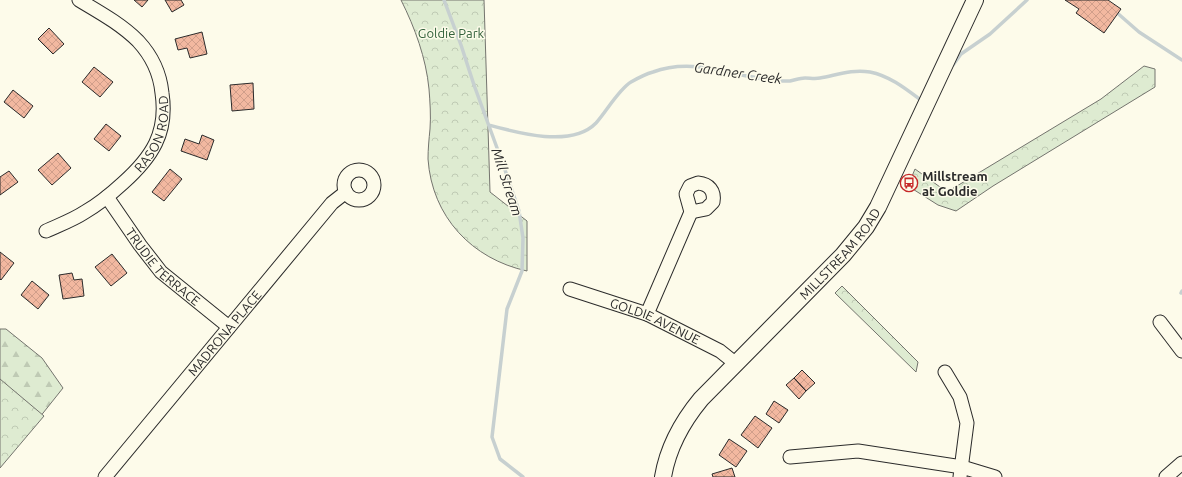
<svg xmlns="http://www.w3.org/2000/svg" width="1182" height="477" font-family="Ubuntu,sans-serif">
<style>
.forest{fill:url(#forest-firs);stroke:#74746e}
.park{fill:url(#park-crowns);stroke:#74746e}
.lines{fill:none;stroke-linecap:round;stroke-linejoin:round}
.stream{stroke:#c7d0d0;stroke-width:3.5}
.building{fill:url(#building-cross-hatch);stroke:#2b2b2b}
.minor-casing{stroke:#2b2b2b;stroke-width:15}
.major-casing{stroke:#2b2b2b;stroke-width:18}
.minor{stroke:#fdfbea;stroke-width:13}
.major{stroke:#fdfbea;stroke-width:16}
.labels{text-anchor:middle;dominant-baseline:central;stroke-width:3;stroke-linejoin:round;paint-order:stroke}
.park-label{font-size:13px;fill:#34623c;stroke:#fdfbea}
.street-label{font-size:13px;fill:#2b2b2b;stroke:#fdfbea}
.poi-label{font-size:13px;font-weight:bold;fill:#2b2b2b;stroke:#fdfbea;text-anchor:start}
.water-label{font-size:14px;font-style:italic;fill:#2b2b2b;stroke:#fdfbea}
</style>
<defs>
<pattern id="forest-firs" width="22" height="20" patternUnits="userSpaceOnUse"><rect width="22" height="20" fill="#deebd1"/><path d="M5 1l3.5 6h-7zM16 11l3.5 6h-7z" fill="#bfcab4"/></pattern>
<pattern id="park-crowns" width="20" height="18" patternUnits="userSpaceOnUse"><rect width="20" height="18" fill="#deebd1"/><path d="M2 6a3 3 0 1 1 6 0M12 15a3 3 0 1 1 6 0" fill="none" stroke="#bfcab4"/></pattern>
<pattern id="building-cross-hatch" width="8" height="8" patternUnits="userSpaceOnUse"><rect width="8" height="8" fill="#f2b8a0"/><path d="M0 0l8 8M0 8l8-8" fill="none" stroke="#d09e8a"/></pattern>
</defs>
<rect width="100%" height="100%" fill="#fdfbea"/>
<path class="forest" d="M0,329H6L42,358L63,388L0,467Z"/>
<path class="park" d="M401,0H484L490,192L527,221V271C472,259 432,217 428,159C428,149 429,139 430,129C431,116 430,102 429,89C426,58 415,28 401,0Z
M1144,66L1155,69V87L993,186L956,211L938,205L908,186L915,169L947,192L1101,99Z
M842,286L918,362L916,372L835,293Z
M0,379L44,416L0,468Z"/>
<g class="lines">
<path class="stream" d="M444,0L461,45L474,85L504,167L519,211L523,238L522,271L507,309L492,437L500,459L523,477
M1115,11L1139,32L1182,60
M953,65L961,54L990,34L1027,0
M489,125C518,133 572,148 596,123C606,112 619,89 631,82C638,78 646,74 653,72C682,61 713,68 742,75C758,78 774,82 790,81C795,80 800,78 805,78C810,78 815,79 820,78C837,75 852,69 870,72C890,76 906,89 922,101
M1181,293L1182,291"/>
</g>
<path class="building" d="M134,0H148L142,7Z
M165,0H181L184,5L172,12Z
M1065,0H1108L1121,9L1104,33L1076,13L1079,9Z
M49,28L64,44L53,54L38,39Z
M202,32L207,54L190,58L187,48L178,50L175,39Z
M94,67L113,82L100,97L82,82Z
M253,83L254,109L232,111L230,85Z
M13,90L33,106L24,118L4,102Z
M106,124L121,136L109,151L94,139Z
M202,135L214,140L207,160L181,151L185,139L199,144Z
M58,153L71,168L52,185L38,170Z
M170,169L182,179L164,201L152,192Z
M9,171L18,182L0,195V177Z
M0,252L14,263L1,280L0,279Z
M112,254L127,273L111,286L95,267Z
M72,273L74,280L82,279L84,296L63,299L59,275Z
M32,281L49,295L38,309L21,295Z
M802,370L815,383L806,391L794,378Z
M794,378L806,391L799,399L786,385Z
M774,401L788,410L779,423L766,414Z
M755,416L772,428L758,448L741,435Z
M729,439L747,451L736,467L719,455Z
M732,468L735,477H713L712,474Z"/>
<g class="lines">
<defs>
<g id="minor">
<circle cx="359" cy="185" r="15"/>
<path d="M698,183C709,184 715,191 713,202L706,209L691,212L686,194L690,186Z"/>
<path id="s1" d="M107,197L140,245L161,272L229,327"/>
<path id="s2" d="M46,231C59,225 73,220 85,212C99,204 111,194 123,183C152,157 168,133 162,93C160,73 152,56 138,41C121,24 99,12 79,0"/>
<path id="s3" d="M570,289L647,314L720,351L735,363"/>
<path d="M647,314L691,212"/>
<path d="M1160,322L1182,351"/>
<path d="M945,372L960,397L967,423L960,477"/>
<path d="M790,457L858,451L962,467L995,477"/>
<path id="s4" d="M105,477L332,203L346,192"/>
<path d="M1166,477L1182,463"/>
</g>
<g id="major">
<path id="s5" d="M663,477C668,447 682,422 701,399L843,255L866,227L878,207L975,0"/>
</g>
</defs>
<use href="#minor" class="minor-casing"/>
<use href="#major" class="major-casing"/>
<use href="#minor" class="minor"/>
<use href="#major" class="major"/>
</g>
<defs>
<symbol id="bus-ring" viewBox="-11 -11 22 22"><circle r="9.5" fill="#fdfbea" stroke="#c62828" stroke-width="1.5"/><path d="M-5-6H5V4H4V6H2V4H-2V6H-4V4H-5ZM-3.5-4V0h7V-4ZM-3.5 1.2v1.5H-2V1.2ZM2 1.2v1.5H3.5V1.2Z" fill="#c62828"/></symbol>
</defs>
<g fill-rule="evenodd">
<use href="#bus-ring" x="899" y="173" width="20" height="20"/>
</g>
<g class="labels">
<g class="park-label">
<text x="451" y="33">Goldie Park</text>
</g>
<g class="street-label">
<text stroke="none"><textPath href="#s2" startOffset="151">RASON ROAD</textPath></text>
<text stroke="none"><textPath href="#s5" startOffset="289">MILLSTREAM ROAD</textPath></text>
<text stroke="none"><textPath href="#s1" startOffset="90">TRUDIE TERRACE</textPath></text>
<text stroke="none"><textPath href="#s3" startOffset="91">GOLDIE AVENUE</textPath></text>
<text stroke="none"><textPath href="#s4" startOffset="187">MADRONA PLACE</textPath></text>
</g>
<g class="poi-label">
<text x="922" y="176">Millstream<tspan x="922" dy="15">at Goldie</tspan></text>
</g>
<g class="water-label">
<text transform="translate(738 73) rotate(8)">Gardner Creek</text>
<text transform="translate(507 182) rotate(72)">Mill Stream</text>
</g>
</g>
</svg>
